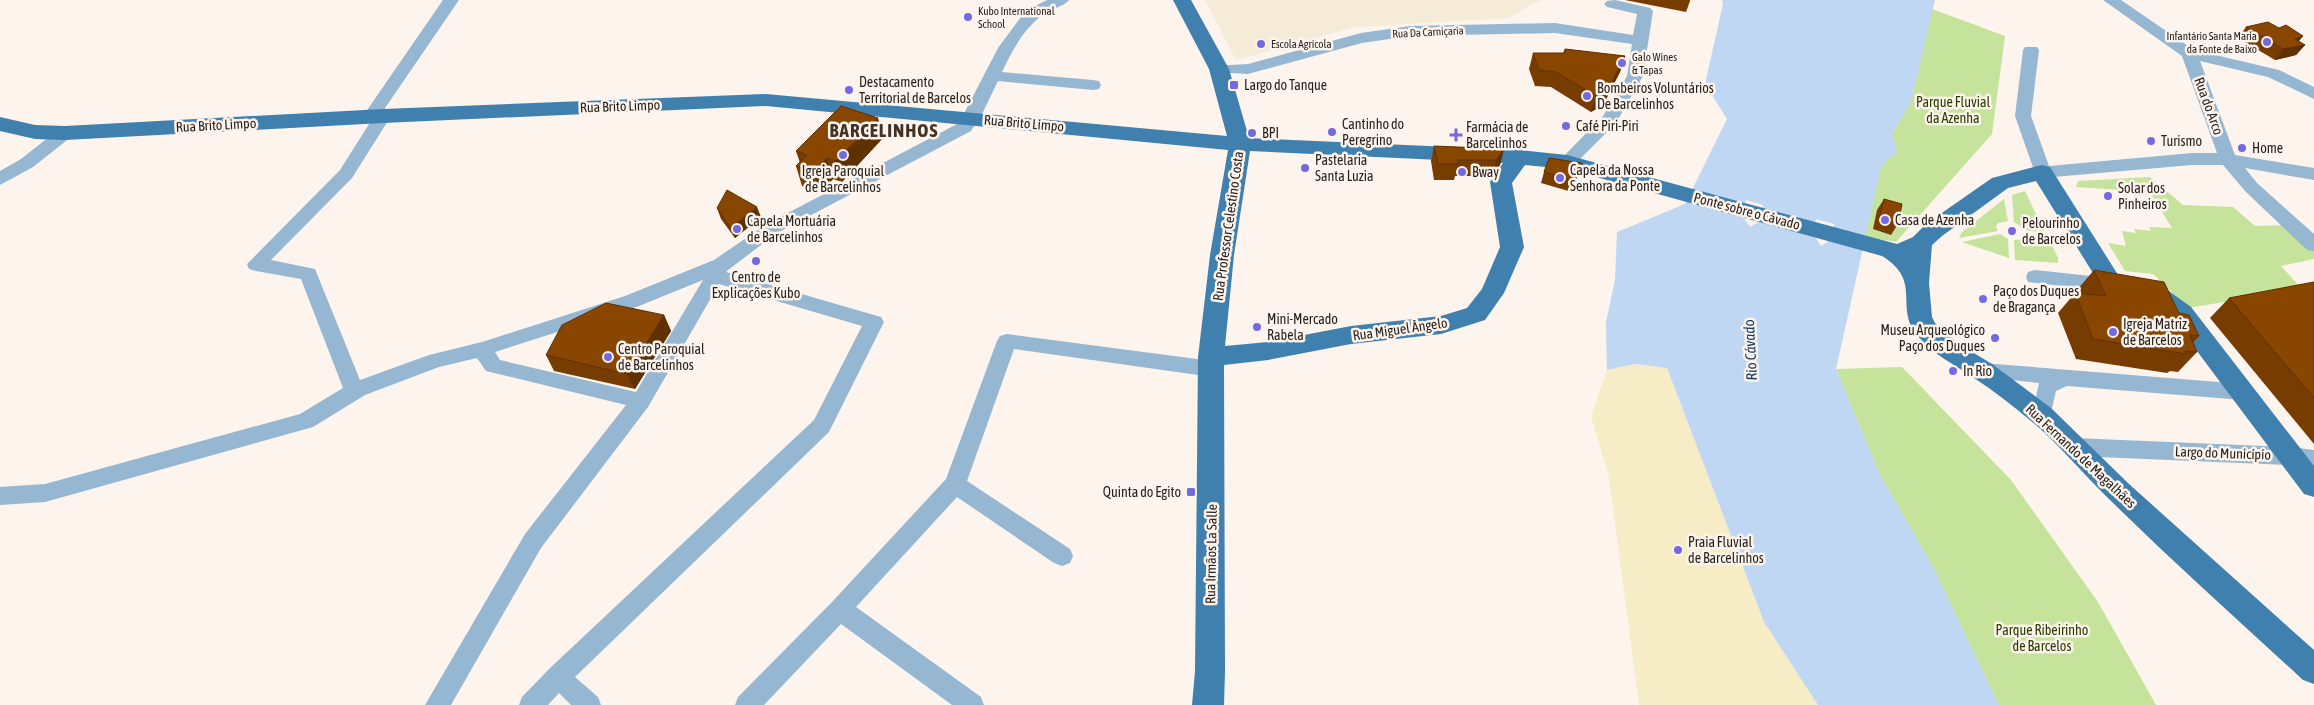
<svg xmlns="http://www.w3.org/2000/svg" width="2314" height="705" font-family="'Asap Condensed',sans-serif">
<style>
.education{fill:#f6ebd6}
.green{fill:#c5e39a}
.sand{fill:#f6edc7}
.water{fill:#bfd7f2;fill-rule:evenodd}
.lines{fill:none;stroke-linecap:round;stroke-linejoin:round}
.minor{fill:#96b7d1;fill-rule:evenodd}
.major{fill:#4080af;fill-rule:evenodd}
.wall{fill:#763c00}
.shaded-wall{fill:#603100}
.building{fill:#894600;stroke:#603100}
.poi-dot{fill:#7468e3;stroke:#fdf4ee;stroke-width:2}
.labels{text-anchor:middle;dominant-baseline:central;stroke-width:5;stroke-linejoin:round;paint-order:stroke}
.far-poi-label{font-size:11px;fill:#271f1a;stroke:#fdf4ee;text-anchor:start}
.far-street-label{font-size:11px;fill:#271f1a;stroke:#fdf4ee}
.poi-label{font-size:14px;fill:#271f1a;stroke:#fdf4ee;text-anchor:start}
.park-label{font-size:14px;fill:#2a3d00;stroke:#fdf4ee}
.street-label{font-size:14px;fill:#271f1a;stroke:#fdf4ee}
.water-label{font-size:15px;font-style:italic;fill:#153f6a;stroke:#fdf4ee}
.district-label{font-size:19px;font-weight:bold;letter-spacing:1px;fill:#423226;stroke:#fdf4ee}
</style>
<rect width="100%" height="100%" fill="#fdf4ee"/>
<path class="education" d="M1205,0H1541L1508,18L1355,27L1236,60Z"/>
<path class="green" d="M1932,9L2005,36L1992,134L1896,242L1865,237L1881,167L1897,152L1892,134L1911,102Z
M2150,177L2183,205L2233,207L2255,226L2286,225L2314,251V259L2281,266L2302,289L2188,308L2153,274L2125,271L2108,243L2126,246L2122,231L2136,233L2134,229L2151,231L2149,227L2172,228L2150,192L2076,187L2078,181Z
M2025,191L2045,233L2026,230L2014,222L2012,195Z
M2004,199L2008,221L1998,223L1996,227L1998,231L1959,238L1961,233Z
M2000,234L2008,239L2009,258L1962,242Z
M2027,234L2048,237L2058,258V263L2015,260L2014,240L2025,239Z
M1902,367L2011,480L2098,602L2156,705H1999L1932,565L1880,475L1836,369Z"/>
<path class="sand" d="M1635,364L1667,368L1764,622L1818,705H1639L1609,478L1591,416L1607,370Z"/>
<path class="water" d="M1722,0H1935L1911,102L1892,134L1897,152L1881,167L1836,369L1880,475L1932,565L1999,705H1818L1764,622L1667,368L1635,364L1607,370L1606,322L1615,280L1617,232L1685,204L1727,119L1705,84L1723,4ZM1746,200L1763,205L1761,220L1750,227L1742,215ZM1816,219L1834,224L1832,239L1821,246L1813,234Z"/>
<g class="lines">
<path class="minor" d="M443,0H459L383,111L389,112L391,116L352,178L271,260L315,269L360,380L429,355L482,342L625,296L714,260L765,225L959,123L998,48L1021,17L1035,6L1047,0H1069C1064,7 1052,8 1045,13C1024,28 1013,49 1002,72L1093,80L1099,81L1101,85L1099,89L1093,90L998,81L983,112L971,131L777,233L728,270L726,272L881,317L884,322L829,432L575,677L598,697L601,705H571L559,693L548,705H519L522,697L549,669L814,420L862,326L719,284L648,407L541,548L451,705H425L525,534L626,405L486,371L477,358L439,367L365,395L313,427L306,429L45,502L0,505V487L45,484L300,414L343,388L301,279L256,271L249,269L247,264L340,170L371,121L365,120L363,116ZM703,280L636,392L500,360L495,352L639,306Z
M1615,0L1650,8L1653,11L1643,76L1616,123L1573,166L1567,168L1561,166L1558,162L1603,116L1627,76L1632,44L1555,33L1410,36L1362,43L1248,74L1213,72L1211,69L1213,66L1248,64L1361,33L1410,26L1555,23L1633,35L1637,14L1607,7L1604,4L1607,1Z
M2103,0H2121L2194,50L2279,70L2314,87V99L2268,77L2200,61L2235,155L2314,168V180L2245,168L2257,183L2314,234V251L2307,250L2245,191L2223,165H2192L2042,178L2036,176L2015,116L2023,50L2025,47H2037L2039,50L2031,116L2049,166L2192,153H2217L2182,56Z
M65,128L71,129L73,133L71,137L33,167L0,185V171L21,159L59,129Z
M2035,270L2110,278L2117,280L2120,285L2117,290L2110,292L2028,282L2026,277L2028,272Z
M1007,334L1212,361L1219,364L1222,369L1219,374L1212,377L1014,349L967,481L1070,549L1073,556L1070,563L1062,566L1054,563L957,497L856,607L981,697L984,705H952L841,624L764,705H735L738,697L832,602L946,479L997,341L1000,336Z
M1983,363L2243,384L2250,386L2253,392L2250,398L2243,400L2067,386L2056,391L2049,421L2042,423L2035,421L2032,415L2039,383L1976,376L1973,371L1976,366Z
M2074,438L2291,447L2314,450V468L2291,465L2074,456L2066,453L2063,447L2066,441Z"/>
<path class="major" d="M1173,0H1191L1229,69L1249,138L1519,150L1567,155L1897,244L1913,237L1926,224L1992,178L2042,165L2050,167L2120,278L2162,286L2191,307L2314,466V497L2304,494L2173,319L2147,300L2104,291L2036,181L2008,188L1942,236L1932,245L1929,283L1932,317L1935,323L1959,344L1992,364L2051,408L2129,484L2314,650V684L2303,680C2238,620 2172,561 2109,499C2083,474 2059,444 2031,421C2013,406 1994,391 1974,378C1954,364 1932,354 1917,335C1894,307 1923,281 1882,256L1567,169L1525,165L1512,183L1524,247L1504,293L1485,320L1441,334L1351,344L1268,360L1224,365L1225,671L1224,705H1192L1195,671L1198,357L1210,255L1228,150L766,106L383,123L65,140L35,139L0,131V117L35,125L65,126L383,109L766,94L1227,136L1209,69ZM1250,151L1503,163L1490,182L1500,247L1482,289L1467,308L1441,316L1351,326L1268,342L1225,346L1234,255Z"/>
</g>
<path class="wall" d="M1625,0H1690V1L1686,12Z
M2246,27L2279,28L2303,36L2299,41L2305,45L2296,55L2275,60L2238,38Z
M1565,49L1625,56L1620,72L1603,105L1591,112L1551,87L1535,86L1529,69L1533,53H1563Z
M883,138L842,182L833,179L820,192L802,186L796,166L800,163L796,151Z
M1434,146L1504,149L1500,165L1492,176H1455L1454,180H1434L1431,161Z
M1582,163L1572,192L1541,183L1544,172Z
M1884,199L1898,224L1891,235L1873,229L1877,210Z
M717,208L761,217L735,238L721,219Z
M2094,270L2179,313L2199,336L2193,343L2197,352L2178,372L2170,371L2167,373L2076,359L2058,313L2075,293H2079L2077,290Z
M2314,282V444L2210,318L2229,298Z
M664,315L671,331L635,389L554,371L546,355Z"/>
<path class="shaded-wall" d="M2303,36L2294,46L2305,45L2296,55L2275,60L2283,49L2295,39Z
M1625,56L1620,72L1603,105L1591,112L1596,96Z
M878,118L883,138L842,182L836,161Z
M1504,149L1500,165L1492,176L1496,160Z
M827,158L833,179L820,192L814,172Z
M757,207L761,217L735,238L731,228Z
M664,315L671,331L635,389L627,374Z"/>
<path class="building" d="M2268,22L2279,28L2286,25L2303,36L2295,39L2305,45L2283,49L2246,27Z
M1565,49L1625,56L1608,90L1596,96L1556,72L1539,70L1533,53H1565Z
M841,106L878,118L836,161L827,158L814,172L796,166L807,155L796,151Z
M1434,146L1504,149L1496,160H1457L1458,164H1438Z
M1549,158L1582,163L1575,181L1544,172Z
M727,190L757,207L731,228L717,208Z
M1884,199L1902,204L1898,224L1879,218Z
M2094,270L2164,282L2179,313L2189,315L2199,336L2190,335L2197,352L2185,351L2186,354L2093,339L2075,293L2106,296Z
M2314,282V398L2229,298Z
M606,303L664,315L627,374L546,355L562,325Z"/>
<g class="poi-dot">
<circle cx="968" cy="17" r="5"/>
<circle cx="2267" cy="42" r="5"/>
<circle cx="1261" cy="44" r="5"/>
<circle cx="1622" cy="63" r="5"/>
<rect x="1229" y="80" width="10" height="10" rx="2.5"/>
<circle cx="849" cy="90" r="5"/>
<circle cx="1587" cy="96" r="5"/>
<circle cx="1566" cy="126" r="5"/>
<circle cx="1332" cy="132" r="5"/>
<circle cx="1252" cy="133" r="5"/>
<path d="M1453.5 127.5h5v5h5v5h-5v5h-5v-5h-5v-5h5z"/>
<circle cx="2151" cy="141" r="5"/>
<circle cx="2242" cy="148" r="5"/>
<circle cx="843" cy="155" r="5"/>
<circle cx="1305" cy="168" r="5"/>
<circle cx="1462" cy="172" r="5"/>
<circle cx="1560" cy="178" r="5"/>
<circle cx="2108" cy="196" r="5"/>
<circle cx="1885" cy="220" r="5"/>
<circle cx="737" cy="229" r="5"/>
<circle cx="2012" cy="231" r="5"/>
<circle cx="756" cy="261" r="5"/>
<circle cx="1983" cy="299" r="5"/>
<circle cx="1257" cy="327" r="5"/>
<circle cx="2113" cy="332" r="5"/>
<circle cx="1995" cy="338" r="5"/>
<circle cx="608" cy="357" r="5"/>
<circle cx="1953" cy="371" r="5"/>
<rect x="1186" y="487" width="10" height="10" rx="2.5"/>
<circle cx="1678" cy="550" r="5"/>
</g>
<g class="labels">
<g class="far-poi-label">
<text x="978" y="11">Kubo International<tspan x="978" dy="13">School</tspan></text>
<text x="2257" y="36" text-anchor="end">Infantário Santa Maria<tspan x="2257" dy="13">da Fonte de Baixo</tspan></text>
<text x="1271" y="44">Escola Agrícola</text>
<text x="1632" y="57">Galo Wines<tspan x="1632" dy="13">&amp; Tapas</tspan></text>
</g>
<g class="far-street-label">
<text transform="translate(1428 32) rotate(-3)">Rua Da Carniçaria</text>
</g>
<g class="poi-label">
<text x="859" y="82">Destacamento<tspan x="859" dy="16">Territorial de Barcelos</tspan></text>
<text x="1244" y="85">Largo do Tanque</text>
<text x="1597" y="88">Bombeiros Voluntários<tspan x="1597" dy="16">De Barcelinhos</tspan></text>
<text x="1342" y="124">Cantinho do<tspan x="1342" dy="16">Peregrino</tspan></text>
<text x="1576" y="126">Café Piri-Piri</text>
<text x="1466" y="127">Farmácia de<tspan x="1466" dy="16">Barcelinhos</tspan></text>
<text x="1262" y="133">BPI</text>
<text x="2161" y="141">Turismo</text>
<text x="2252" y="148">Home</text>
<text x="1315" y="160">Pastelaria<tspan x="1315" dy="16">Santa Luzia</tspan></text>
<text x="1570" y="170">Capela da Nossa<tspan x="1570" dy="16">Senhora da Ponte</tspan></text>
<text x="843" y="171" text-anchor="middle">Igreja Paroquial<tspan x="843" dy="16">de Barcelinhos</tspan></text>
<text x="1472" y="172">Bway</text>
<text x="2118" y="188">Solar dos<tspan x="2118" dy="16">Pinheiros</tspan></text>
<text x="1895" y="220">Casa de Azenha</text>
<text x="747" y="221">Capela Mortuária<tspan x="747" dy="16">de Barcelinhos</tspan></text>
<text x="2022" y="223">Pelourinho<tspan x="2022" dy="16">de Barcelos</tspan></text>
<text x="756" y="277" text-anchor="middle">Centro de<tspan x="756" dy="16">Explicações Kubo</tspan></text>
<text x="1993" y="291">Paço dos Duques<tspan x="1993" dy="16">de Bragança</tspan></text>
<text x="1267" y="319">Mini-Mercado<tspan x="1267" dy="16">Rabela</tspan></text>
<text x="2123" y="324">Igreja Matriz<tspan x="2123" dy="16">de Barcelos</tspan></text>
<text x="1985" y="330" text-anchor="end">Museu Arqueológico<tspan x="1985" dy="16">Paço dos Duques</tspan></text>
<text x="618" y="349">Centro Paroquial<tspan x="618" dy="16">de Barcelinhos</tspan></text>
<text x="1963" y="371">In Rio</text>
<text x="1181" y="492" text-anchor="end">Quinta do Egito</text>
<text x="1688" y="542">Praia Fluvial<tspan x="1688" dy="16">de Barcelinhos</tspan></text>
</g>
<g class="park-label">
<text x="1953" y="102">Parque Fluvial<tspan x="1953" dy="16">da Azenha</tspan></text>
<text x="2042" y="630">Parque Ribeirinho<tspan x="2042" dy="16">de Barcelos</tspan></text>
</g>
<g class="street-label">
<text transform="translate(620 106) rotate(-2)">Rua Brito Limpo</text>
<text transform="translate(2209 106) rotate(70)">Rua do Arco</text>
<text transform="translate(1024 123) rotate(5)">Rua Brito Limpo</text>
<text transform="translate(216 125) rotate(-3)">Rua Brito Limpo</text>
<text transform="translate(1747 211) rotate(15)">Ponte sobre o Cávado</text>
<text transform="translate(1228 226) rotate(-82)">Rua Professor Celestino Costa</text>
<text transform="translate(1400 329) rotate(-8)">Rua Miguel Ângelo</text>
<text transform="translate(2223 453) rotate(2)">Largo do Município</text>
<text transform="translate(2081 456) rotate(43)">Rua Fernando de Magalhães</text>
<text transform="translate(1211 554) rotate(-89)">Rua Irmãos La Salle</text>
</g>
<g class="water-label">
<text transform="translate(1750 350) rotate(-93)">Rio Cávado</text>
</g>
<g class="district-label">
<text x="884" y="130">BARCELINHOS</text>
</g>
</g>
</svg>
